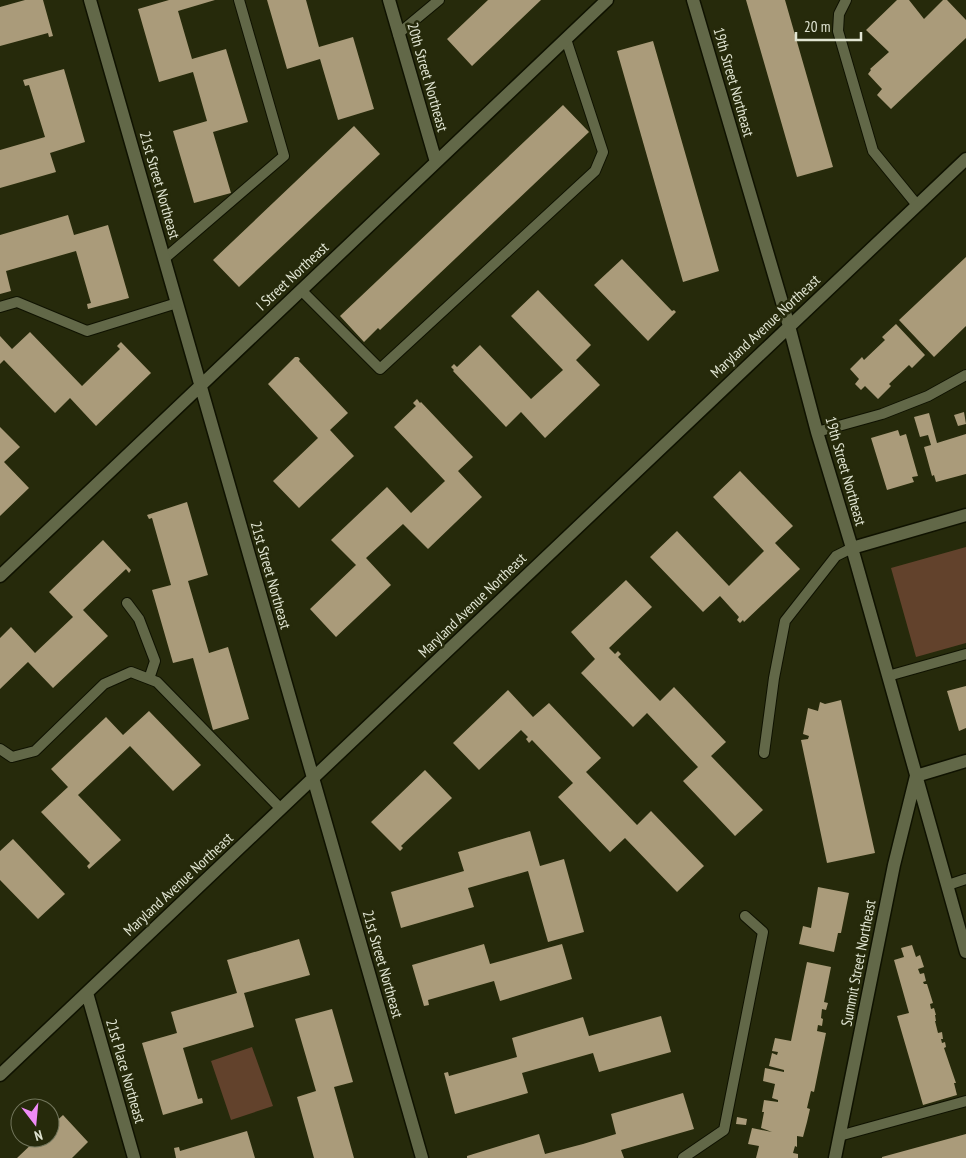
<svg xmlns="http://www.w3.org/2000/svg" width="966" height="1158" font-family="'PT Sans Narrow',sans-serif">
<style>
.green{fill:#62422c}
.building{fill:#aa9b7a}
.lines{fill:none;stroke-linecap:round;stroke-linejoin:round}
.service-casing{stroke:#0f1200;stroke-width:12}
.minor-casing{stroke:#0f1200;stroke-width:15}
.service{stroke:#626848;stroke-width:10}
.minor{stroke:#626848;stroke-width:12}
.labels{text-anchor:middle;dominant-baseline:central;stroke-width:5;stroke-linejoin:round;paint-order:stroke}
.street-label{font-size:15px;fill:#e1e5d3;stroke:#262a0b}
</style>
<rect width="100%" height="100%" fill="#262a0b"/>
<path class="green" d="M966,547V643L916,657L891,568Z
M252,1047L273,1106L231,1120L211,1061Z"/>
<path class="building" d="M25,0H43L53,36L49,37L48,33L0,46V7Z
M169,0H215L178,11L192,59L226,49L248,122L213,132L231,193L194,203L173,131L207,121L193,72L159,82L138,9Z
M267,0H306L319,47L353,37L374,109L338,120L320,59L287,69Z
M488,0H541L472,66L447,39Z
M746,0H785L833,167L797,177Z
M897,0H909L924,19L943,0H947L966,20V38L891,109L877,95L882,89L868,74L871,70L870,69L889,52L866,30Z
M653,41L719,271L683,282L617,51Z
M64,69L85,142L50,153L56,172L0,188V150L45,137L29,85L25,86L23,80Z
M563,105L589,132L380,330L378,328L364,342L340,316Z
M354,126L380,154L239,287L213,260Z
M68,215L74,235L108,225L129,298L88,309L87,304L91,303L76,251L6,271L11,291L0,294V235Z
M966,257V326L934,357L899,320Z
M622,259L672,311L674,310L676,312L648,341L594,285Z
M538,290L591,345L576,360L600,385L545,438L521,412L506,427L453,371L454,370L451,367L454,364L457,367L480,345L531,399L563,370L511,316Z
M896,324L925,355L912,368L909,365L889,384L891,386L878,399L865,386L861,390L855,384L859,379L850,369L862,357L864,360L885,340L882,337Z
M30,332L82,386L120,349L117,346L121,342L151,373L96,426L70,398L55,413L4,360L0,364V336L12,349Z
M295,357H298L300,359L299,361L348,413L330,430L354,456L299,508L273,481L318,438L268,384Z
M417,399L420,403L421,402L473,457L458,471L482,497L428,549L403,524L366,558L391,585L336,637L310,609L356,565L331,540L387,487L411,513L445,481L394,427L416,406L413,403Z
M964,412L966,424L958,426L954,415Z
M929,413L937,443L966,434V474L936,482L934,475L932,476L924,447L931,445L928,435L920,437L914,417Z
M0,427L20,447L4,462L29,488L0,516Z
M898,430L900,436L906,434L918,476L912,477L914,482L887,490L871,438Z
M740,471L793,526L775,543L800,569L744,622L743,620L740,623L737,620L739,617L720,596L703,612L650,557L677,531L729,586L764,551L713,497Z
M187,502L208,575L188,581L209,653L228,647L249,719L213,730L193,658L173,663L152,590L171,585L152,518L149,519L147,515Z
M103,540L131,570L129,573L126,569L83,610L108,636L53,688L28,662L0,689V638L11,627L35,653L73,617L49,592Z
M626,580L652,607L609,648L615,654L618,651L621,654L618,657L660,701L674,687L726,742L711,756L763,810L735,836L683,781L698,767L647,713L633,727L581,673L595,659L571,632Z
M966,686V728L959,731L947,691Z
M508,690L533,717L549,703L601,758L586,772L637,825L651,811L704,866L677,892L625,838L610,852L558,797L573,783L532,740L529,743L526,739L528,737L521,730L479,770L453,743Z
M841,700L875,853L827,863L801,740L808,739L809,736L803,734L808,708L818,711L820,702L825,704Z
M149,711L201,765L173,791L130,746L78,795L121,840L89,869L87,866L90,863L41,812L68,787L51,769L106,717L123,735Z
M425,770L452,798L401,846L403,848L400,851L371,822Z
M530,831L540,866L564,859L584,932L548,942L528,871L468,888L474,907L401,928L391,892L464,871L458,852Z
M13,839L65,894L38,919L0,880V851Z
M818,887L849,893L841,933H838L834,952L799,944L803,926L811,928Z
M299,939L310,975L244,993L254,1027L183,1048L198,1099L202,1098L203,1103L163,1115L142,1043L177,1033L171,1012L237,993L227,960Z
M484,944L490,964L562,944L572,979L500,1001L494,981L428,1000L429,1005L424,1006L412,965Z
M912,945L916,957L920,955L924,967L918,969L920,974L924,973L926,981L923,982L924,984H927L933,1003L930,1004L931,1009L934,1008L936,1015H935L936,1021H935L938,1033L942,1032L943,1039H941L942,1043L945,1042L946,1047L944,1048L956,1083H954L957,1095L923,1105L897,1016L909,1013L894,960L904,957L901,948Z
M807,962L831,967L824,1002L828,1003L826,1010L822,1009L821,1018L823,1019L822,1026L818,1025L817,1031L826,1033L814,1092L811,1091L807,1108L810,1109L807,1122L803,1137L797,1136V1147L795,1146L793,1153L798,1154V1158H756L759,1146L748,1144L752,1128L772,1132L761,1128L764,1112H762L764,1100L778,1102V1100L772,1098L775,1084L763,1081L765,1068L784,1072V1070L769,1066L772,1053L777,1055L778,1052L772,1051L775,1038L791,1041Z
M332,1009L353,1082L334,1087L354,1158H314L297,1097L316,1091L295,1019Z
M661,1016L671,1052L599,1072L593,1053L522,1073L528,1093L455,1114L444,1073L448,1072L449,1076L517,1057L512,1038L583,1017L589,1036Z
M683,1093L694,1129L621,1150L624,1158H467V1156L539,1134L545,1154L583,1144L616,1134L611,1114Z
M63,1115L88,1142L72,1158H17L38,1138H50V1127Z
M737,1117L747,1119L746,1125L736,1124Z
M247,1131L255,1158H176L174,1148L179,1147L180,1151Z
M966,1134V1158H882V1157Z"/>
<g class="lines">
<defs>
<path id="service" d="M846,0L839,14L838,31L873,151L917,205
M398,34L439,0
M164,259L284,156L239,0
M301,290L380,369L595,171L603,152L566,39
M0,307L17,302L87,331L177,303
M817,432L882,414L928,396L966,375
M127,603L139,619L155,661L149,679
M888,676L966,654
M0,749L12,757L35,751L104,684L131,672L157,682L281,809
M764,753L774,678L785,621L836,556L852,548
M948,885L966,879
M839,1136L966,1101
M683,1158L724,1130L763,932L745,916"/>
<path id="minor" d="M90,0L422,1158
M389,0L436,162
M693,0L789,326L817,432L852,548L966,952
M852,548L966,515
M0,576L607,0
M87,993L134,1158
M0,1075L966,159
M835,1158L894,865L916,776L966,761"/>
</defs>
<use href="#service" class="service-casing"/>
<use href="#minor" class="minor-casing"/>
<use href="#service" class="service"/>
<use href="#minor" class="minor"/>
</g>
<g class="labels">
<g class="street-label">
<text transform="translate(428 77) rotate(74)">20th Street Northeast</text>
<text transform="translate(734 82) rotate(74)">19th Street Northeast</text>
<text transform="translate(160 185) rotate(74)">21st Street Northeast</text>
<text transform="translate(292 276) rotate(-43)">I Street Northeast</text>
<text transform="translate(765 326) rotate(-43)">Maryland Avenue Northeast</text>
<text transform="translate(846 471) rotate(74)">19th Street Northeast</text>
<text transform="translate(271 575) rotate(74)">21st Street Northeast</text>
<text transform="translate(472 605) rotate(-44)">Maryland Avenue Northeast</text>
<text transform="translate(178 884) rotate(-43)">Maryland Avenue Northeast</text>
<text transform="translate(858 963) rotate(-79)">Summit Street Northeast</text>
<text transform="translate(383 964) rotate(74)">21st Street Northeast</text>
<text transform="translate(126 1071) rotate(74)">21st Place Northeast</text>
</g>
</g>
<g transform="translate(35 1123) rotate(164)"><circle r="24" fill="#262a0b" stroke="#71755b"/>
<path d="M0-4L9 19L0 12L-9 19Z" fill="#ef8bf7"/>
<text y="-8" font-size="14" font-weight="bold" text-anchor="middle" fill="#e1e5d3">N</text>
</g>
<path d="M796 32v8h65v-8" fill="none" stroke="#e1e5d3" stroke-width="2.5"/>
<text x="804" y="32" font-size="15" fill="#e1e5d3" stroke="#262a0b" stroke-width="4" paint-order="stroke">20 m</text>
</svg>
